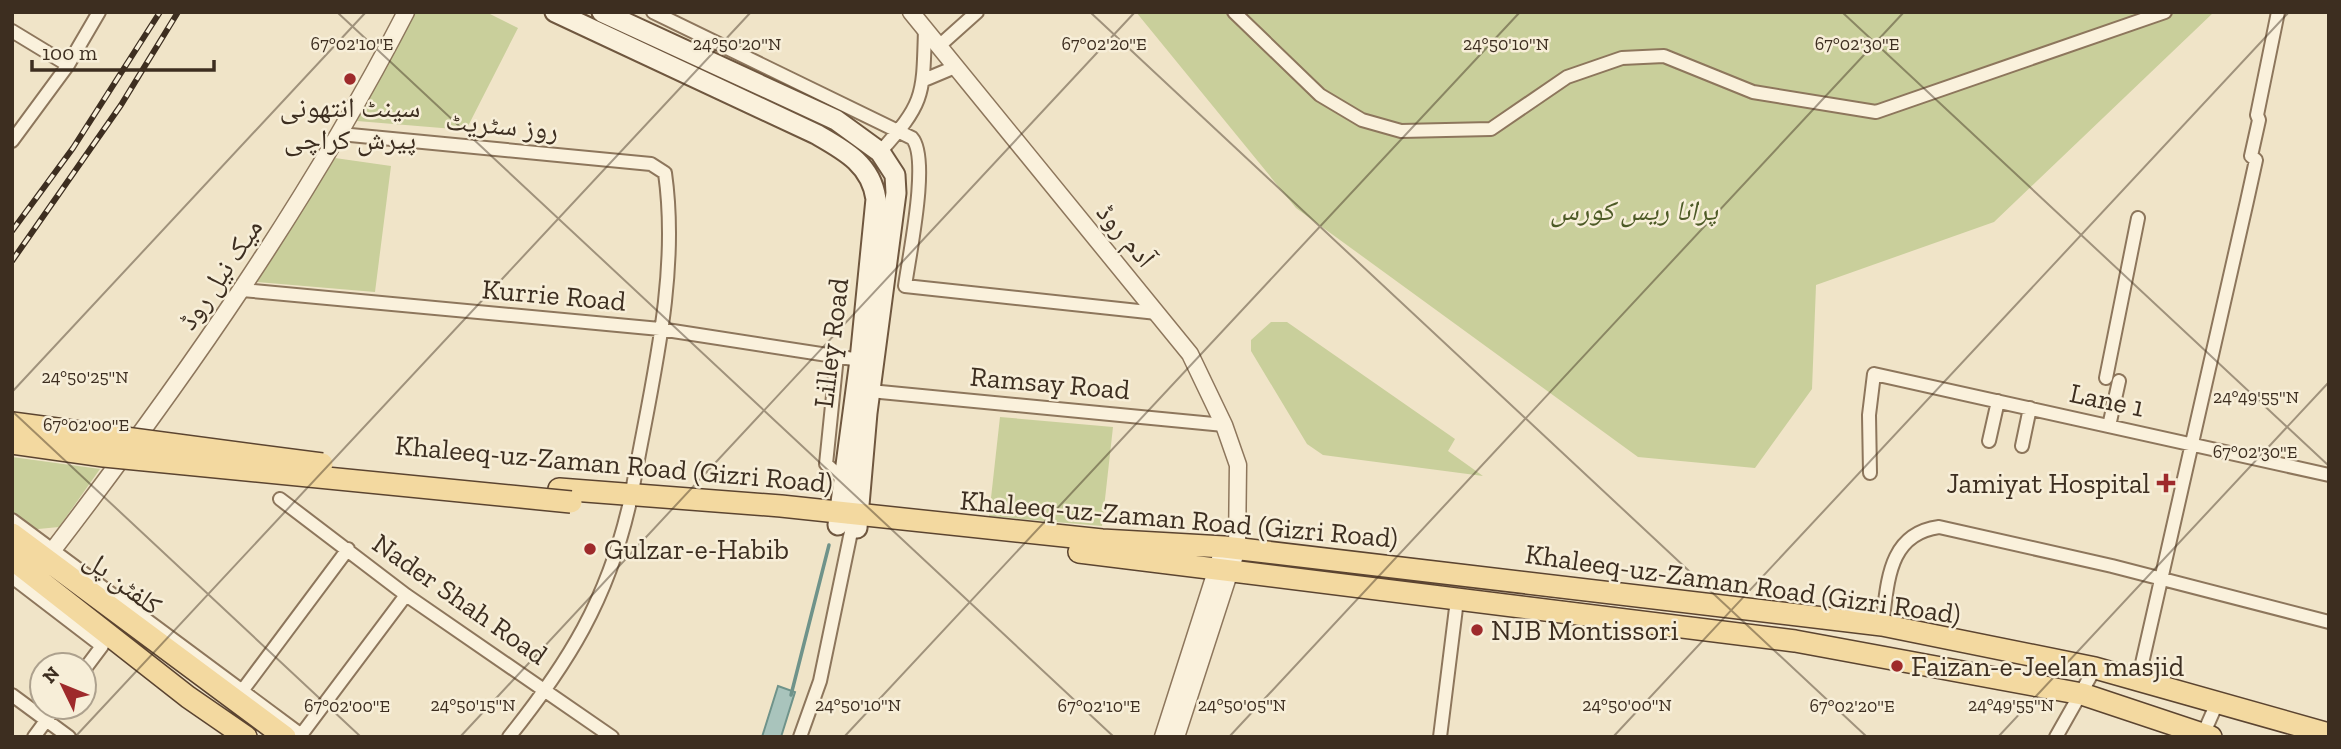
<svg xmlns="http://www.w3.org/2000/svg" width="2341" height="749" font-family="'Zilla Slab','Noto Naskh Arabic',serif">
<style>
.green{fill:#c9cf9b}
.water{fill:#a9c4bc;stroke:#6f938a;stroke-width:2}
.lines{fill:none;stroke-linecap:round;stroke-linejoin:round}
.stream{stroke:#6f938a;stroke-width:3.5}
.minor-casing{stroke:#8d765c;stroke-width:16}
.tertiary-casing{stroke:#8d765c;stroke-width:19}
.secondary-casing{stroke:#6f573f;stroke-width:23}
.primary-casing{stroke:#5b4430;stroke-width:24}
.minor{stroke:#faf1dc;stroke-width:12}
.tertiary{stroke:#faf1dc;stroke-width:16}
.secondary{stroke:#faf1dc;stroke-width:19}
.primary{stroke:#f3d9a0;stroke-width:21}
.rail-casing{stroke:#3d2e20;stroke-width:6}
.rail{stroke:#f7eed8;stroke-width:3.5;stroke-dasharray:10;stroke-linecap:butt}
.primary-bridge-casing{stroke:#5b4430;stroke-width:24;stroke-linecap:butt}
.primary-bridge{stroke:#f3d9a0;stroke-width:21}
.ticks{fill:none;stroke:#3d2e20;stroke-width:2;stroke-opacity:0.45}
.poi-dot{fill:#9e2a2b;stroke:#f7eed8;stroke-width:2.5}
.labels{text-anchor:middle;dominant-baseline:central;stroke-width:5;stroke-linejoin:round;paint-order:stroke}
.poi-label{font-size:28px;fill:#3d2e20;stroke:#f7eed8;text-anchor:start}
.street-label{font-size:28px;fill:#3d2e20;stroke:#f7eed8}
.park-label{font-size:28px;font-style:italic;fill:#4d5a26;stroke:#f7eed8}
.ticks-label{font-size:18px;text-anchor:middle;fill:#3d2e20;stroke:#f7eed8;stroke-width:5;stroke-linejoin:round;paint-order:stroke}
</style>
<rect width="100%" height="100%" fill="#f0e4c8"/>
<path class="green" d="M414,12H486L518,28L466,130L357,121Z
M1136,12H2214L1994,222L1816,285L1812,389L1755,468L1638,457L1296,208Z
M335,158L391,166L375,292L257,282Z
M1271,322H1287L1455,439L1448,451L1483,476L1323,455L1307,444L1251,351V340Z
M1000,417L1113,427L1102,526L989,516Z
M12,457L100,469L59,527L28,530L12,517Z"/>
<path class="water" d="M778,686L795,692L781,737H762Z"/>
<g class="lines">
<path class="stream" d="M791,695L829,545"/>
<defs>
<path id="minor" d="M653,12L912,138C930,158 909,256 905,286L1157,313
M1234,12L1320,95L1362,120L1401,131L1491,129L1567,77L1622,58L1664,56L1753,92L1876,112L2165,12
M12,31L68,65
M939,46L977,12
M924,80L955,67
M340,134L651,164L665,173C680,278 650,389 632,492
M12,141L68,65L99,12
M880,152C925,102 923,96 925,29
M242,290L660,329L860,360
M837,356L826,464L843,479
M2106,378L2138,218
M870,391L1224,425
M2109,426L2119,381
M1989,441L1998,401
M2022,446L2030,408
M1870,473L1869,415L1874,374L2329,475
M280,499L406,595L612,737
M12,520L304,737
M12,577L102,646L84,670
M1882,625C1888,584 1887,534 1939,527L2112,566L2329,622
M2138,681L2247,201L2256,160L2251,156L2259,120L2257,115L2278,12
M242,691L348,549
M12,695L69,737
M301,735L406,595
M34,737L56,707
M509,737C569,662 607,600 629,506
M800,737L820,681L852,527
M1440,737L1457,600
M2056,737L2095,668
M2202,737L2217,703"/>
<path id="tertiary" d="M911,12L1190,354L1224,425L1238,465L1237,549L1176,737
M53,550C184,379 307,204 406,12
M1163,737L1220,559"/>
<path id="secondary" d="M555,12L816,134C844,150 871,164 876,199L860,360L838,525
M602,12L836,120L880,152L895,175L896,193L867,413L857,528"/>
<path id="primary" d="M559,489L781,506L1102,540L1224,547L1882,625L2095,668L2329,734
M12,534L285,737
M1079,552L1795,641L2082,694L2211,737
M12,559L188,697L246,737"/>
</defs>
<use href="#minor" class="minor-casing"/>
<use href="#tertiary" class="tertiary-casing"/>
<use href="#secondary" class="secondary-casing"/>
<use href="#primary" class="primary-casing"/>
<use href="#minor" class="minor"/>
<use href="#tertiary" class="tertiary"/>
<use href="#secondary" class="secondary"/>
<use href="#primary" class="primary"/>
<defs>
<path id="rail" d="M12,231L73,148L160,12
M12,261L121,105L178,12"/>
</defs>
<use href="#rail" class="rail-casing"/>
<use href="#rail" class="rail"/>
<defs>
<path id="primary-bridge" d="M12,423L322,464
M12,443L104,456L571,502"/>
</defs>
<use href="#primary-bridge" class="primary-bridge-casing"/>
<use href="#primary-bridge" class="primary-bridge"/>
</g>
<path class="ticks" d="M337,12L1114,737M1090,12L1867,737M1842,12L2329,466M12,392L366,12M12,411L361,737M75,737L751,12M460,737L1135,12M844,737L1520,12M1229,737L1904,12M1613,737L2289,12M1998,737L2329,382"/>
<g class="poi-dot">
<circle cx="350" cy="79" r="7"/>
<path d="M2162.5 472.5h7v7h7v7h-7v7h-7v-7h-7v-7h7z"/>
<circle cx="590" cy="549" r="7"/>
<circle cx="1477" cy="630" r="7"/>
<circle cx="1897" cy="666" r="7"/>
</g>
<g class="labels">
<g class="poi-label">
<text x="350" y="107" text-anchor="middle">سینٹ انتھونی<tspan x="350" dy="32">پیرش کراچی</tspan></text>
<text x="2150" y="483" text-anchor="end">Jamiyat Hospital</text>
<text x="604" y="549">Gulzar-e-Habib</text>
<text x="1491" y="630">NJB Montissori</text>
<text x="1911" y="666">Faizan-e-Jeelan masjid</text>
</g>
<g class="street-label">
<text transform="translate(502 125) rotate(5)">روز سٹریٹ</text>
<text transform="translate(1126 235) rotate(50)">آدم روڈ</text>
<text transform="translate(220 274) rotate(-56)">میک نیل روڈ</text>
<text transform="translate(554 295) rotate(5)">Kurrie Road</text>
<text transform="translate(831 343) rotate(-83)">Lilley Road</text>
<text transform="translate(1050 383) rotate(5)">Ramsay Road</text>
<text transform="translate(2107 400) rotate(12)">Lane 1</text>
<text transform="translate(614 464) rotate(5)">Khaleeq-uz-Zaman Road (Gizri Road)</text>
<text transform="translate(1179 519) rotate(5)">Khaleeq-uz-Zaman Road (Gizri Road)</text>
<text transform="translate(123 582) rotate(37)">کلفٹن پل</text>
<text transform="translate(1743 584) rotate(8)">Khaleeq-uz-Zaman Road (Gizri Road)</text>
<text transform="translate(460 599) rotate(35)">Nader Shah Road</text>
</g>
<g class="park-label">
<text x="1634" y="210">پرانا ریس کورس</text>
</g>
</g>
<g class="ticks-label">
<text x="352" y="50">67°02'10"E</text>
<text x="1104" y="50">67°02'20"E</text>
<text x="1857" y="50">67°02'30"E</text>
<text x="737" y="50">24°50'20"N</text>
<text x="1506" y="50">24°50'10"N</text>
<text x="85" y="383">24°50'25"N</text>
<text x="2256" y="403">24°49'55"N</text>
<text x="86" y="431">67°02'00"E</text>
<text x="2255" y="458">67°02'30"E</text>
<text x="473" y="711">24°50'15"N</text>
<text x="858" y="711">24°50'10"N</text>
<text x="1242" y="711">24°50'05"N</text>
<text x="1627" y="711">24°50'00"N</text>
<text x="2011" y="711">24°49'55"N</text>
<text x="347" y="712">67°02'00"E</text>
<text x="1099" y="712">67°02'10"E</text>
<text x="1852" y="712">67°02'20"E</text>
</g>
<rect width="2341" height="749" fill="none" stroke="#3d2e20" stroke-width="28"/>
<g transform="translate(63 686) rotate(313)"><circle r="33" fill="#f7eed8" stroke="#ada18e" stroke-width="2"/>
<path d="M0-5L12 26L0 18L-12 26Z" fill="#9e2a2b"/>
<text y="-10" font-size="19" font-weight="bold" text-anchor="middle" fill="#3d2e20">N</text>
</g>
<path d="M32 60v10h182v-10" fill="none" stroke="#3d2e20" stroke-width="3.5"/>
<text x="42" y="60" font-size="21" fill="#3d2e20" stroke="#f7eed8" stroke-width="5" paint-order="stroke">100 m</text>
</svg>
